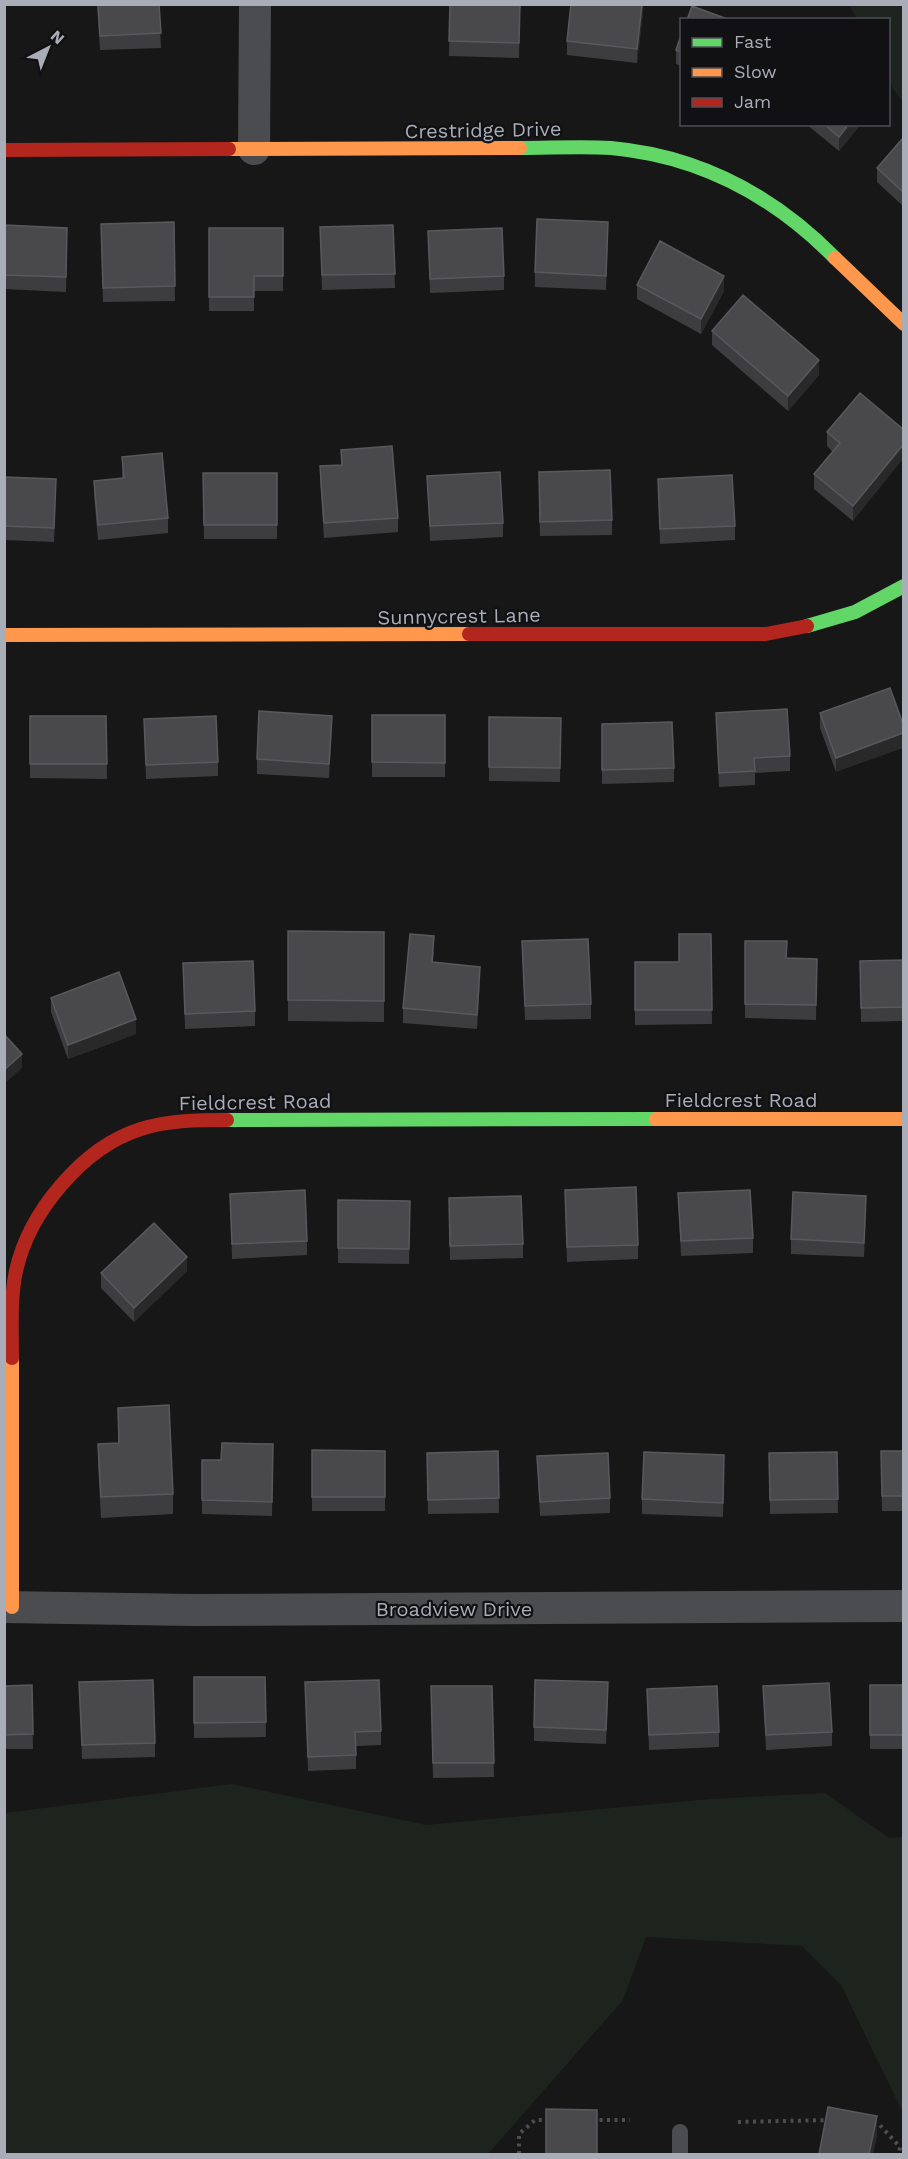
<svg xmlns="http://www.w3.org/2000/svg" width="908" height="2159" font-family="'Work Sans',sans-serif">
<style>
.green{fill:#1d241e}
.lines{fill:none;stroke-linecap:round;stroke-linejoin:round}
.path{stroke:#4d4e52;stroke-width:4;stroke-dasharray:3 4.5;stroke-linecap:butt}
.lane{stroke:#4b4c50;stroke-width:16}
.street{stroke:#4b4c50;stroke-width:32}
.fast{stroke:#63d668;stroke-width:14}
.slow{stroke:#ff974d;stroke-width:14}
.jam{stroke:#b3261e;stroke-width:14}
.wall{fill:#3d3d3f}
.shaded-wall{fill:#29292a}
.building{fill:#49494c;stroke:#58595d;stroke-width:1.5}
.labels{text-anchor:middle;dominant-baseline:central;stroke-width:4.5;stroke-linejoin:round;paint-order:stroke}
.street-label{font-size:20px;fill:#a8adb8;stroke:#111113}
</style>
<rect width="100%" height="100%" fill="#171717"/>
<path class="green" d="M849,5H903V101C881,83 888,46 888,20L857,19Z
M232,1784L426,1825L711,1799L825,1793L889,1838L903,1837V2113L841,1985L802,1946L646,1937L623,2000L488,2154H5V1813Z"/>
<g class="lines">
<path class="path" d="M592,2120H630
M738,2122L830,2120
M874,2122H877L900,2147L899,2154
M519,2154V2134L535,2120H549"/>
<path class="lane" d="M680,2132V2154"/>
<path class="street" d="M254,149L255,4
M4,1607L194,1610L904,1606"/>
<path class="fast" d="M520,148C550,148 581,146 611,148C700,156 773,195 835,258
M807,626L855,612L904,586
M227,1120L656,1119"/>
<path class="slow" d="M229,149L520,148
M835,258L904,324
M4,635L469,634
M656,1119H904
M12,1358V1607"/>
<path class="jam" d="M4,150L229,149
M469,634H766L807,626
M12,1358C12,1329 10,1299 16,1271C29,1212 83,1147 141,1129C169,1120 199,1120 227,1120"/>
</g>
<path class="wall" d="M97,4H159L161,48L100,50Z
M450,4H520L519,58L449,56Z
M643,4V13L637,63L567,55V41Z
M681,35V66L676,64V50Z
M806,124H861L839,151Z
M903,138V206L877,182V168Z
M174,222L175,301L103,302L101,224Z
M4,225L67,228L66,292L4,289Z
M393,225L395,288L322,290L320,227Z
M209,228H283V291H254V311H209Z
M428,231L504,276V290L430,293Z
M608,237L606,290L535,287V272Z
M637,285L724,291L701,334L637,299Z
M712,331L819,375L788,411L712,345Z
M860,393L853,521L814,489V474L833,452L827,446V432Z
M341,450L398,518V532L324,538L320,481V466L341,465Z
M122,457L168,518V533L98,540L94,495V481L122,478Z
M203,473H277V539H204Z
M427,476L503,523V537L430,541Z
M4,477L56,493L54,542L4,540Z
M658,479L735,526V540L660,544Z
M539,487L612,520V535L540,536Z
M890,688L836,772L820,728V713Z
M716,713L790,756V771L755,773V785L719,787Z
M372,715H445V777H372Z
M30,716H106L107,779L30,778Z
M489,717L561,718L560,782L489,781Z
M144,719L218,762V776L146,779Z
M602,724L674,768V782L602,784Z
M332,730L329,778L257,774V759Z
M288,931L384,932V1022L288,1021Z
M711,934L712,1024L635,1025V962H679Z
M522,941L591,1004V1019L525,1020Z
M745,941L786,958L817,959L816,1020L745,1018Z
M434,951L433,962L480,981L477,1029L403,1023V1008Z
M903,960V1021L861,1022L860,961Z
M183,963L255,1011V1026L185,1029Z
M51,998L136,1034L68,1059L51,1012Z
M565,1190L638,1245V1259L567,1262Z
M678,1193L753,1238V1253L681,1256Z
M230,1194L307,1241V1255L232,1259Z
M449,1198L523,1244V1258L450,1260Z
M338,1200L410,1201L409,1264L338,1263Z
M866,1210L864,1257L791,1254V1239Z
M187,1271L134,1322L101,1288V1273Z
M118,1408L173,1494V1514L101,1518L98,1465V1444L118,1443Z
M273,1444L272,1516L202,1514V1460H221Z
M312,1450L385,1451V1511H312Z
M498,1451L499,1513L428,1514L427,1453Z
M881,1451H903V1511H882Z
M837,1452L838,1513L770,1514L769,1453Z
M537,1456L610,1498V1513L540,1516Z
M724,1470L723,1517L642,1514V1499Z
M194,1677H265L266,1737L194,1738Z
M79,1682L155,1743V1757L82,1759Z
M305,1682L381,1731V1745L356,1746V1769L308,1771Z
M32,1685L33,1749H4V1686Z
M870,1685H903V1749H870Z
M431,1686H492L494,1777L433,1778Z
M763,1686L832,1732V1746L766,1750Z
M647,1689L719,1732V1747L649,1750Z
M608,1697L606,1744L534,1741V1727Z"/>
<path class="shaded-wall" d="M642,4L643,13L637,63V49Z
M849,124H861L839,151V137Z
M724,276V291L701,334V319Z
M819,360V375L788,411V396Z
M903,445V459L853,521V506Z
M332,716V730L329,778V764Z
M903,733V748L836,772V758Z
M480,967V981L477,1029V1015Z
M136,1019V1034L68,1059V1045Z
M22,1054V1068L4,1084V1070Z
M866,1196V1210L864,1257V1243Z
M187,1257V1271L134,1322V1308Z
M877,2116V2137L873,2154H869Z"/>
<path class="building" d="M98,4H159L161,33L100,36Z
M450,4H520L519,43L449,41Z
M571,4H642L637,49L567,41Z
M692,6L730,20H687Z
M681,35V52L676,50Z
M824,124H849L839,137Z
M903,138V192L877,168Z
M537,219L608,222L606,276L535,272Z
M174,222L175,286L103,288L101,224Z
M4,225L67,228L66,277L4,275Z
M393,225L395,274L322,275L320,227Z
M209,228H283V276H254V297H209Z
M502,228L504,276L430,279L428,231Z
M660,241L724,276L701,319L637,285Z
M743,295L819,360L788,396L712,331Z
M860,393L903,429V445L853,506L814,474L840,443L827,432Z
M392,446L398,518L324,523L320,466L342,465L341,450Z
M162,453L168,518L98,525L94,481L124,478L122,457Z
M610,470L612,520L540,522L539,472Z
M500,472L503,523L430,526L427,476Z
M203,473H277V525H204Z
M732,475L735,526L660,529L658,479Z
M4,477L56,479L54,528L4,526Z
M890,688L903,724V733L836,758L820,713Z
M787,709L790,756L754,758L755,771L719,773L716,713Z
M259,711L332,716L329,764L257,759Z
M372,715H445V763L372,762Z
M30,716H106L107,764H30Z
M216,716L218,762L146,765L144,719Z
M489,717L561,718L560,768L489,767Z
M672,722L674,768L602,770V724Z
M288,931L384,932V1001L288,1000Z
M410,934L434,936L432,962L480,967L477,1015L403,1008Z
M679,934H711L712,1010H635V962H679Z
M588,939L591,1004L525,1006L522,941Z
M745,941H787L786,958L817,959L816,1005L745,1004Z
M903,960V1007L861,1008L860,961Z
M253,961L255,1011L185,1014L183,963Z
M119,972L136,1019L68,1045L51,998Z
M4,1034L22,1054L4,1070Z
M636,1187L638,1245L567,1247L565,1190Z
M305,1190L307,1241L232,1244L230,1194Z
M750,1190L753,1238L681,1241L678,1193Z
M793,1192L866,1196L864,1243L791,1239Z
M521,1196L523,1244L450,1246L449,1198Z
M338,1200L410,1201L409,1249L338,1248Z
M154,1223L187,1257L134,1308L101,1273Z
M169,1405L173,1494L101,1497L98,1444L119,1443L118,1408Z
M222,1443L273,1444L272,1502L202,1500V1460H221Z
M312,1450L385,1451V1497H312Z
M498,1451L499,1498L428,1500L427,1453Z
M881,1451H903V1496H882Z
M644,1452L724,1455L723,1503L642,1499Z
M837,1452L838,1499L770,1500L769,1453Z
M608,1453L610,1498L540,1502L537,1456Z
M194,1677H265L266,1722L194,1723Z
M153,1680L155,1743L82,1745L79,1682Z
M379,1680L381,1731L355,1732L356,1755L308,1757L305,1682Z
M535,1680L608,1682L606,1730L534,1727Z
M829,1683L832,1732L766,1735L763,1686Z
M32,1685L33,1734L4,1735V1686Z
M870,1685H903V1735H870Z
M431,1686H492L494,1763H433Z
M717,1686L719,1732L649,1735L647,1689Z
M828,2107L877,2116L869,2154H819Z
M546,2109L597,2110V2154H546Z"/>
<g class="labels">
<g class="street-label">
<text transform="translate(483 130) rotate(-1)">Crestridge Drive</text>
<text transform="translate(459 616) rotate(-1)">Sunnycrest Lane</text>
<text x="741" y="1100">Fieldcrest Road</text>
<text transform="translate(255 1102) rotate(-1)">Fieldcrest Road</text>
<text x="454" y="1609">Broadview Drive</text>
</g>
</g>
<rect width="908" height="2159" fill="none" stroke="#a8adb8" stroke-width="12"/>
<rect x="680" y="18" width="210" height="108" fill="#111113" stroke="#4d4f55" stroke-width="1.5"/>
<rect x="692" y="38" width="30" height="9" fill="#63d668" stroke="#4d4f55" stroke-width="1.5"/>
<text x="734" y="48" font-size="18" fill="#a8adb8">Fast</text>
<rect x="692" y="68" width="30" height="9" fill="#ff974d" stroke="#4d4f55" stroke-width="1.5"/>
<text x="734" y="78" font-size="18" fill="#a8adb8">Slow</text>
<rect x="692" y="98" width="30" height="9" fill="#b3261e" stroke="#4d4f55" stroke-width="1.5"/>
<text x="734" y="108" font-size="18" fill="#a8adb8">Jam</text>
<g transform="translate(48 48) rotate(42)" stroke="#111113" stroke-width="4.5" paint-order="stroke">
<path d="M0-4.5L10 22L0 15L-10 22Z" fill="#a8adb8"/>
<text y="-9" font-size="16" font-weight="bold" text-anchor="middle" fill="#a8adb8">N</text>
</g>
</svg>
